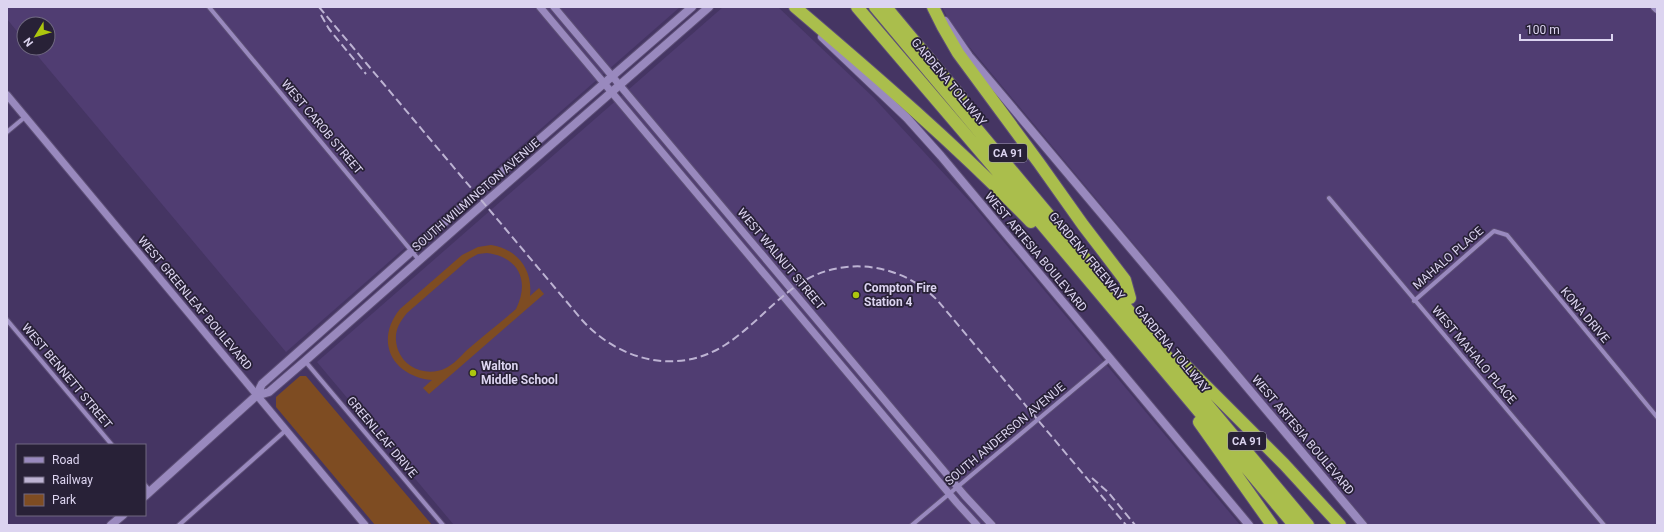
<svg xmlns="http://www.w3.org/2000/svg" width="1664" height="532" font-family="Roboto,sans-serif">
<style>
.built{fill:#503d72}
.green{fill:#7e4c22;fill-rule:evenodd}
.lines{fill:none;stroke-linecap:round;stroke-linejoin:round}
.minor-casing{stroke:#5d4f76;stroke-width:6}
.tertiary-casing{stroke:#5d4f76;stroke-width:9}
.secondary-casing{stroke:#5d4f76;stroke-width:10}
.motorway-casing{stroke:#5d4f76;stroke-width:14}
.minor{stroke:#9989be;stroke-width:4}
.tertiary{stroke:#9989be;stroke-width:7}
.secondary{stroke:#9989be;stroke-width:8}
.motorway{stroke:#aabe4c;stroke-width:12}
.rail{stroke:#bdb3d3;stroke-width:2;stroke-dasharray:8 4;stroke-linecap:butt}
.poi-dot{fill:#adc60e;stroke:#282137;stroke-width:1.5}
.labels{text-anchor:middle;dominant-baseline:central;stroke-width:3.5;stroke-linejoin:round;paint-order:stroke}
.shield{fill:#282137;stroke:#a69eb8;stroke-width:1}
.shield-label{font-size:11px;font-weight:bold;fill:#dcd4f0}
.street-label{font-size:12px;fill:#dcd4f0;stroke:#282137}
.poi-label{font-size:12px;font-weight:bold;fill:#dcd4f0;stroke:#282137;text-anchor:start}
</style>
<rect width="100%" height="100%" fill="#453563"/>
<path class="built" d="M7,7H680L286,352L31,48H48V24H24V40L7,19Z
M723,7H778L873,97L973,205L1240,525H454L317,362Z
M942,7H1657V525H1368L952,26Z"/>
<path class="green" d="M491,245C517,249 533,269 530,296L539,288L544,294L429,394L423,388L432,380C392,376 374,341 400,309L462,255L478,247ZM487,253C519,257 530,281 516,309C500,323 483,336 467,350C461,356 454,364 446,368C428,377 405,369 398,350C393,335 397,325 407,313L469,259L478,254Z
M300,376H306L432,525H375L276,407V397Z"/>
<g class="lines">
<defs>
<path id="minor" d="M209,7L419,260
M7,132L25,117
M1329,198L1604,525
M1414,301L1494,231L1507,235L1657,417
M7,320L112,445
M305,361L443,525
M145,485L150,491
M179,525L285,431
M912,525L1110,359"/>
<path id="tertiary" d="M540,7L957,503L977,525
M554,7L965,496L992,525
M7,95L365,525"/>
<path id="secondary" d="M1655,7L1657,9
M945,21L969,56L1363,525
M822,37L907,118L941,156L1249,525
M256,396L262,384L465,204L692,7
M145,496L256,396L269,392L305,361L473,213L709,7
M111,525L123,515"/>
<path id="motorway" d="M795,7C876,76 956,145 1031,222
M857,7L1025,204L1294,525
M875,7L1308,525
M886,7L961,97
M933,7L943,27L958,53L1039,163L1083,225L1125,280L1130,298
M1178,358L1284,464L1340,525
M1199,422L1272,525"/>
</defs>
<use href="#minor" class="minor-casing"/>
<use href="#tertiary" class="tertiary-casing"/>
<use href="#secondary" class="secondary-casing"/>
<use href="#motorway" class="motorway-casing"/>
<use href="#minor" class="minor"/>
<use href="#tertiary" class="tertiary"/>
<use href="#secondary" class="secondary"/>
<use href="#motorway" class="motorway"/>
<path class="rail" d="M319,7L582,320C618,360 677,376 725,345C753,327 774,300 802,282C846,255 903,264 938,301L1126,525
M321,15L329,29L366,74
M1092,478L1108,492L1135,525"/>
</g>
<g class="poi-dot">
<circle cx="856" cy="295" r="4"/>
<circle cx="473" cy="373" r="4"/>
</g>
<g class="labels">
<g class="shield">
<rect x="989" y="144" width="38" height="18" rx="3"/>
<rect x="1228" y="432" width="38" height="18" rx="3"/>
</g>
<g class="shield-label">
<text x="1008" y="153">CA 91</text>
<text x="1247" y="441">CA 91</text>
</g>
<g class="street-label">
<text transform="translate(949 82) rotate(50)">GARDENA TOLLWAY</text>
<text transform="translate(322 127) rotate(50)">WEST CAROB STREET</text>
<text transform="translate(476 195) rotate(-41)">SOUTH WILMINGTON AVENUE</text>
<text transform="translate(1036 252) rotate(50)">WEST ARTESIA BOULEVARD</text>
<text transform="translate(1087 256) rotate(50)">GARDENA FREEWAY</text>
<text transform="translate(1448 258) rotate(-41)">MAHALO PLACE</text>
<text transform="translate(781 259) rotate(50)">WEST WALNUT STREET</text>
<text transform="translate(195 303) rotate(50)">WEST GREENLEAF BOULEVARD</text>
<text transform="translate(1585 315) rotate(50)">KONA DRIVE</text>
<text transform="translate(1172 349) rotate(50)">GARDENA TOLLWAY</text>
<text transform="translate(1474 355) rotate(50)">WEST MAHALO PLACE</text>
<text transform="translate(67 376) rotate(50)">WEST BENNETT STREET</text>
<text transform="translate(1005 434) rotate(-40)">SOUTH ANDERSON AVENUE</text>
<text transform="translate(1303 435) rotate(50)">WEST ARTESIA BOULEVARD</text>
<text transform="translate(382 437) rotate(50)">GREENLEAF DRIVE</text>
</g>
<g class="poi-label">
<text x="864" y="288">Compton Fire<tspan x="864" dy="14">Station 4</tspan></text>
<text x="481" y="366">Walton<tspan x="481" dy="14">Middle School</tspan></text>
</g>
</g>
<rect width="1664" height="532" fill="none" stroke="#dcd4f0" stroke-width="16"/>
<rect x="16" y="444" width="130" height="72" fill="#282137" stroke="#706981"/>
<rect x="24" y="457" width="20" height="6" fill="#9989be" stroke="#706981"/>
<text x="52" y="464" font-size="12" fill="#dcd4f0">Road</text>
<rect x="24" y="477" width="20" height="6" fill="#bdb3d3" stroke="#706981"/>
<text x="52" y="484" font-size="12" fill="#dcd4f0">Railway</text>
<rect x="24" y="494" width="20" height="12" fill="#7e4c22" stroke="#706981"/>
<text x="52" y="504" font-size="12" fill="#dcd4f0">Park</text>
<g transform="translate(36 36) rotate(232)"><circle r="19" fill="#282137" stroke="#706981"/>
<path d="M0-3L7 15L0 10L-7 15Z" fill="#adc60e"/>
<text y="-6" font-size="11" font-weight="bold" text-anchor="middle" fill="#dcd4f0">N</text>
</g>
<path d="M1520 34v6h92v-6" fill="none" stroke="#dcd4f0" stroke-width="2"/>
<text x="1526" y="34" font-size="12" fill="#dcd4f0" stroke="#282137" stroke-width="3" paint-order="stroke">100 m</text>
</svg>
